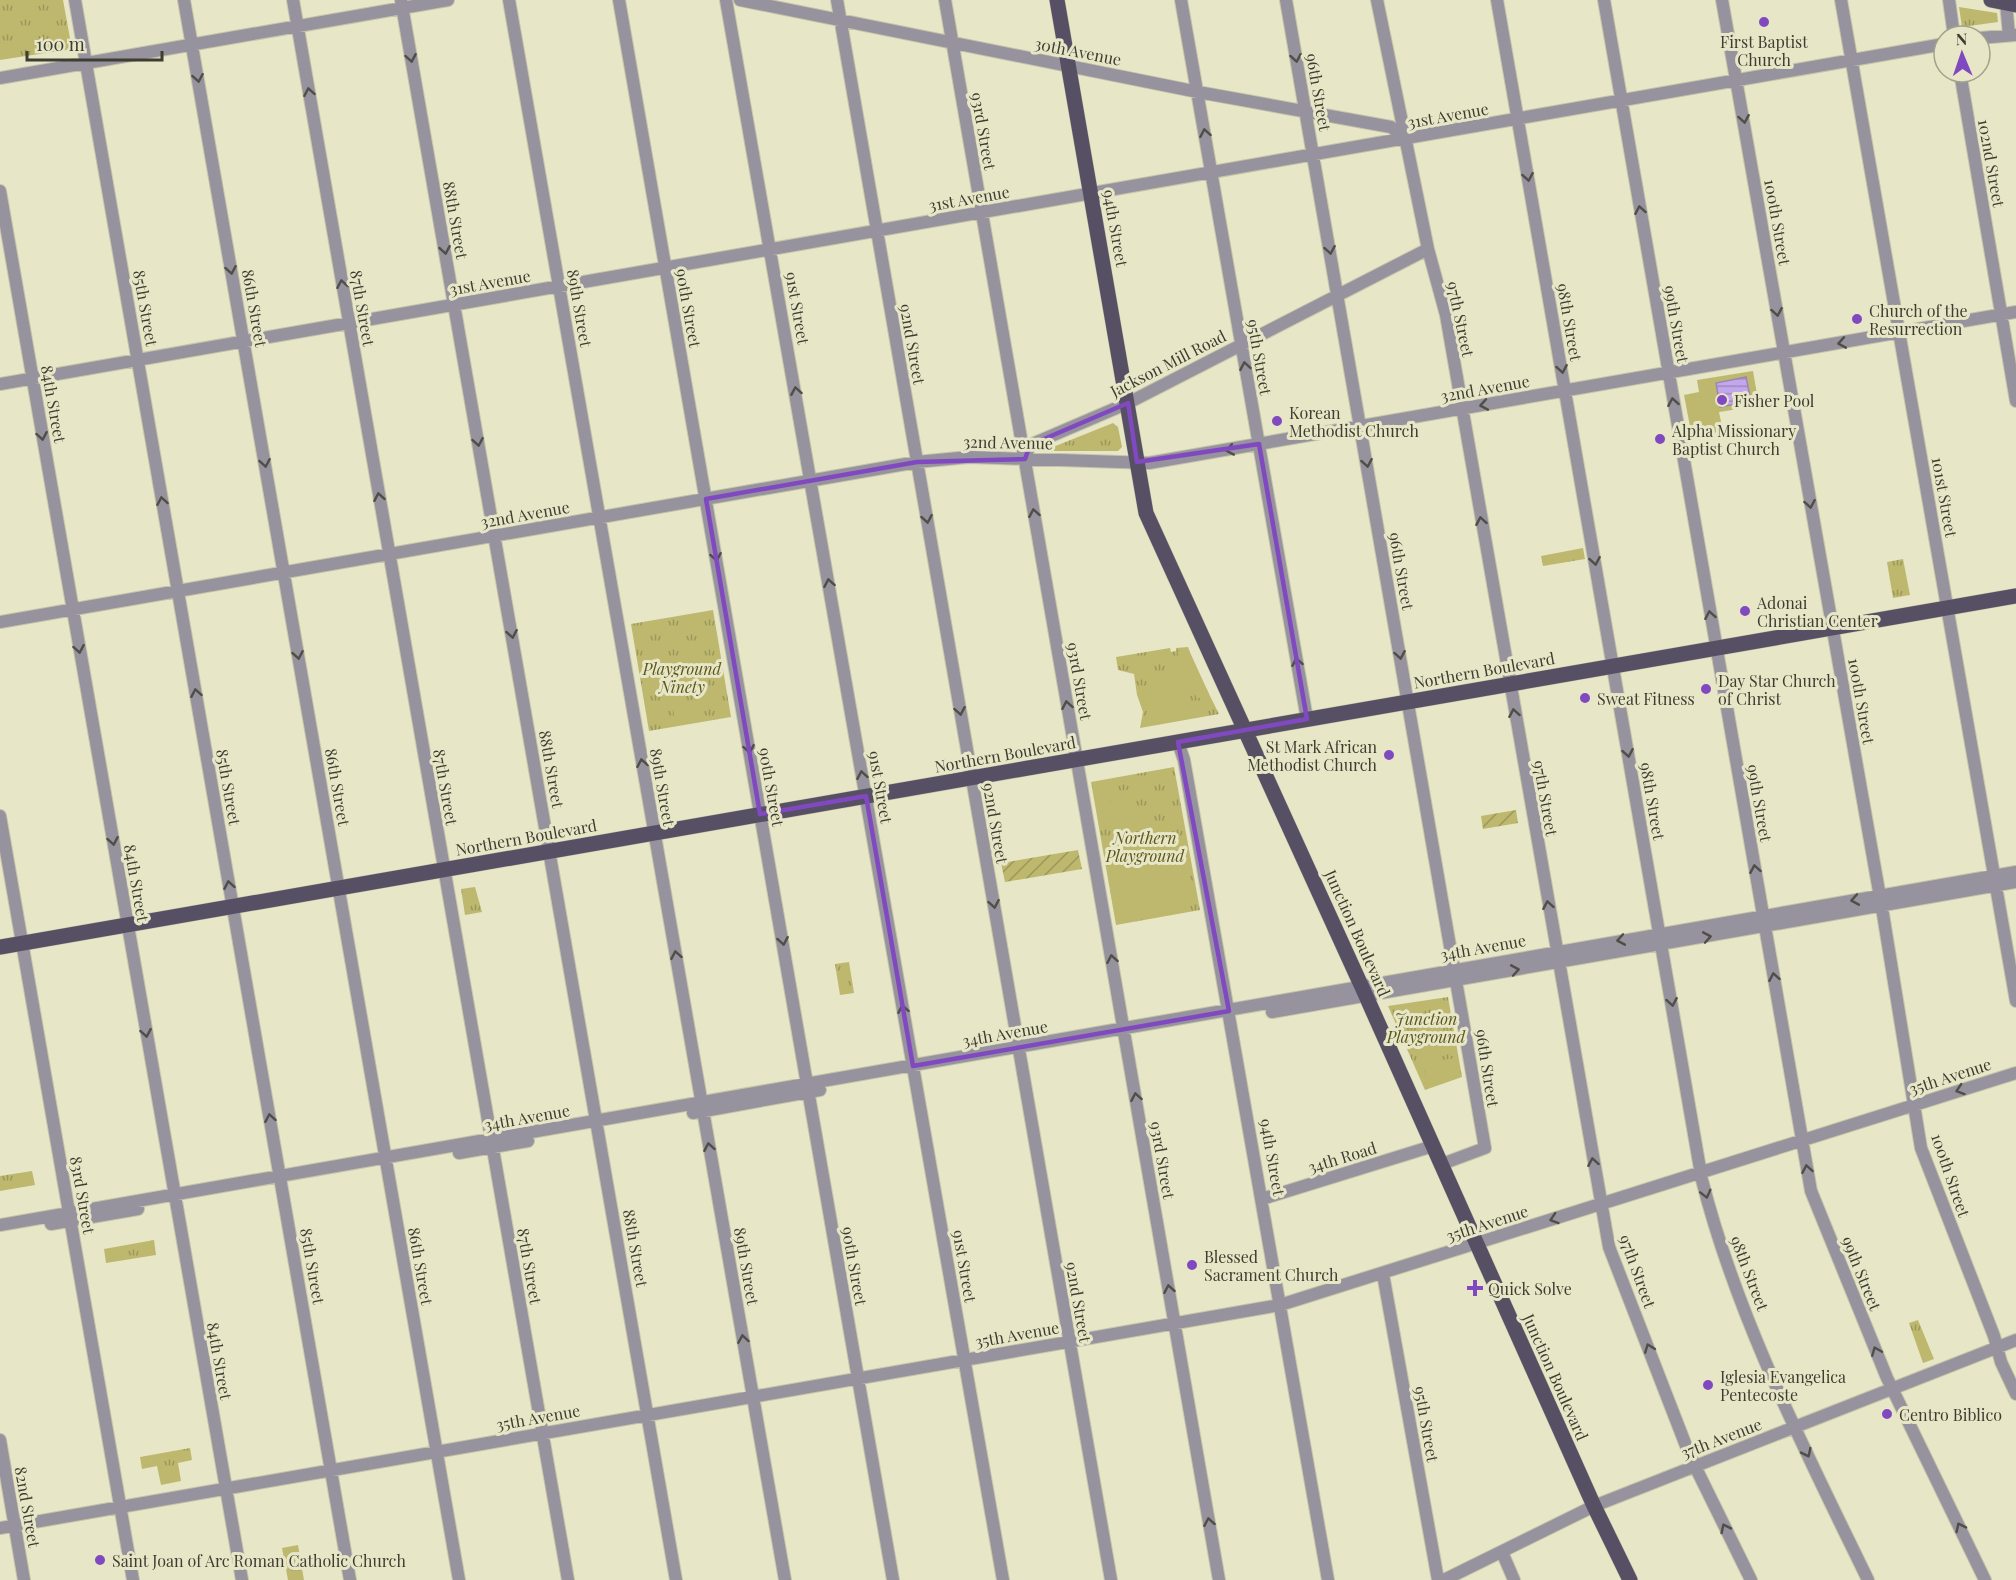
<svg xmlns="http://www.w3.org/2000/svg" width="2016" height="1580" font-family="'Playfair Display',serif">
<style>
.grass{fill:url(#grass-tufts)}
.garden{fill:url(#garden-furrows)}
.pitch{fill:#beb86e}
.water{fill:url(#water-rules);stroke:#9b87b4;stroke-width:1.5}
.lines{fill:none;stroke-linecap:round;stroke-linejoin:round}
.minor-casing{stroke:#c5c4a9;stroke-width:14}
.major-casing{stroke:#c5c4a9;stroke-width:16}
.minor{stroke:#96929e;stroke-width:12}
.major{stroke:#574f64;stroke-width:15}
.oneway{stroke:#504e47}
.marked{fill:none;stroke:#8149c0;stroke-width:4.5;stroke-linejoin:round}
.poi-dot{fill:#8149c0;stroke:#e7e6c7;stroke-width:2}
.labels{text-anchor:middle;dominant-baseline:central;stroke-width:6;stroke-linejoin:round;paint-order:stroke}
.poi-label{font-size:16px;fill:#3e3d31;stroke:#e7e6c7;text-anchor:start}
.street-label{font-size:16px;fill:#3e3d31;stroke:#e7e6c7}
.park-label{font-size:16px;font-style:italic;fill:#5b571c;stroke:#e7e6c7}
</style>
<defs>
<pattern id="grass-tufts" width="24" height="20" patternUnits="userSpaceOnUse" patternTransform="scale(1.5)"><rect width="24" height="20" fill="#beb86e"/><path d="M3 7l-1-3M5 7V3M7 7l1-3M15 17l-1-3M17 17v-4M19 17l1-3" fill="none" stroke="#9c975b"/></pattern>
<pattern id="garden-furrows" width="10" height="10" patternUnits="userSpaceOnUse" patternTransform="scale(1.5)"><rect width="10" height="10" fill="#beb86e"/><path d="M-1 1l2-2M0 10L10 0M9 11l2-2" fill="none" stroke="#9c975b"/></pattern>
<pattern id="water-rules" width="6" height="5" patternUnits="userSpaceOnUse" patternTransform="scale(1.5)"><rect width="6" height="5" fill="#c3a7ec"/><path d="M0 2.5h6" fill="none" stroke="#a089c0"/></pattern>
</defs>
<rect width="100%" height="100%" fill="#e7e6c7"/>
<path class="grass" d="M0,0H63L72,49L0,60Z
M1959,7L1997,13L1998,22L1962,27Z
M1113,423L1118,427L1122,447L1118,451H1043Z
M1583,548L1585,559L1543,566L1541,556Z
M1903,559L1910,595L1893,598L1887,562Z
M713,610L731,717L649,731L631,624Z
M1188,647L1193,662L1219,714L1140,728L1143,712L1137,695L1134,674L1118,670L1116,657L1170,648L1171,652L1176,651V648Z
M1174,767L1200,910L1116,925L1091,782Z
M475,887L482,912L465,915L461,889Z
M849,962L854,993L840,995L835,964Z
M1448,997L1462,1077L1425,1090L1388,1006Z
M32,1171L35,1185L0,1191V1176Z
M154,1240L156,1255L106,1263L104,1249Z
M1918,1320L1934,1359L1923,1363L1909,1323Z
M190,1448L192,1460L178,1463L181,1481L161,1485L157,1466L142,1469L140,1457Z
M298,1545L304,1580H288L282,1548Z"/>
<path class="garden" d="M1516,810L1518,823L1483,829L1481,816Z
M1078,850L1082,869L1005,882L1001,863Z"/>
<path class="pitch" d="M1753,371L1759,406L1719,412L1723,431L1692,437L1684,395L1699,392L1697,380Z
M1188,648L1209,694L1197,699L1177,652Z
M663,654L667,672L643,677L640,658Z
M1177,671L1182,674L1188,715L1186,719L1158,724L1154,722L1147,680L1150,676Z
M700,698L704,716L675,721L672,704Z
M1132,789L1138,823L1118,827L1113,792Z
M1109,793L1114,825L1102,827L1096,795Z
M1137,836L1166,847L1181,859L1188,911L1119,922L1104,840Z
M1439,1045L1441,1060L1457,1058L1460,1076L1426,1080L1421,1048Z"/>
<path class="water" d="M1746,377L1751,401L1720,407L1716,383Z"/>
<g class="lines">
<defs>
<path id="minor" d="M75,0L350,1580
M184,0L459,1580
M293,0L568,1580
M401,0L676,1580
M509,0L785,1580
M619,0L893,1580
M726,0L1003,1580
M740,0L1198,92L1391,127L1406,139
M837,0L1111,1580
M945,0L1219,1580
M1181,0L1307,719
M1286,0L1485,1148L1442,1164
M1377,0L1428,249L1446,315L1609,1247L1690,1456L1751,1580
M1497,0L1702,1180C1737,1318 1806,1452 1868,1580
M1604,0L1811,1191L1887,1378L1985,1580
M1722,0L1883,914L1921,1148L1994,1336L2001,1362L2016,1394
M1841,0L2016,1001
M1949,0L1954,36
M2006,3L2009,35
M1980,38L2016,35
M1960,72L2016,401
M0,78L448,0
M0,191L242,1580
M0,384L1944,44
M1025,458L1030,445L1128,403L1428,249
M0,622L917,462L969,457L1149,463L2016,312
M1178,742L1184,760L1328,1580
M0,816L133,1580
M1272,1012L2016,882
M693,1113L820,1090
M459,1153L528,1141
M1262,1199L1433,1146
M51,1224L138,1209
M0,1225L2016,872
M1383,1274L1438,1580
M0,1440L24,1580
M0,1528L1280,1305L2016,1073
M1502,1552L1514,1580
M1444,1580L1594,1506L2016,1340"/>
<path id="major" d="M1057,0L1146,513L1366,996L1594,1506L1630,1580
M1991,0L2016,5
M0,947L2016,596"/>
</defs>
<use href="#minor" class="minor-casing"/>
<use href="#major" class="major-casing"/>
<use href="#minor" class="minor"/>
<use href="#major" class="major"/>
</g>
<defs><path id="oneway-chevron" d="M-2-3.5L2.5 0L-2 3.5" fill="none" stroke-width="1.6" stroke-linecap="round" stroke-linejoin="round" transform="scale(1.5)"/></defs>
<g class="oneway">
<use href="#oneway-chevron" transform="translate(411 58) rotate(80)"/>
<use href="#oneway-chevron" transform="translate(1296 58) rotate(80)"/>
<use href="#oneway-chevron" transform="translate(198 78) rotate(80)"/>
<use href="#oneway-chevron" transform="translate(309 92) rotate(-100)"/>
<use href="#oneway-chevron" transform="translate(1744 119) rotate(80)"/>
<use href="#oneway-chevron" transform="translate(1205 133) rotate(-100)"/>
<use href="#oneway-chevron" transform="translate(1528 177) rotate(80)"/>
<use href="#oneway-chevron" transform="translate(1640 210) rotate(-100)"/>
<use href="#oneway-chevron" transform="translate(445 250) rotate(80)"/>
<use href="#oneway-chevron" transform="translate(1330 250) rotate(80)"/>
<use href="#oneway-chevron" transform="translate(231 270) rotate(80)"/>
<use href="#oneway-chevron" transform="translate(342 284) rotate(-100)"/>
<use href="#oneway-chevron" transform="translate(1777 312) rotate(80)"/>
<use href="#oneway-chevron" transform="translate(1842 343) rotate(170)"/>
<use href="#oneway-chevron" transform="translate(1245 366) rotate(-100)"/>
<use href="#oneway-chevron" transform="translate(1562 369) rotate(80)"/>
<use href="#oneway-chevron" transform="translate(796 391) rotate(-100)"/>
<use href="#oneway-chevron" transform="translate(1673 402) rotate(-100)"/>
<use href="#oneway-chevron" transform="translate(1484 405) rotate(170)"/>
<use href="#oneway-chevron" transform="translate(42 436) rotate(80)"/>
<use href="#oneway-chevron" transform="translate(478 442) rotate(80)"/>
<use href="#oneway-chevron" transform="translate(1230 450) rotate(169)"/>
<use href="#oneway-chevron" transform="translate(265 463) rotate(80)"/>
<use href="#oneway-chevron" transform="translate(1367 463) rotate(80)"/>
<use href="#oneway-chevron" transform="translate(379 497) rotate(-100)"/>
<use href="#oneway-chevron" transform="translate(162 501) rotate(-100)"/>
<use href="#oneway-chevron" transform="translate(1810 504) rotate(80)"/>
<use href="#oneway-chevron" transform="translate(1034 513) rotate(-100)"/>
<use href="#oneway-chevron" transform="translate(927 519) rotate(80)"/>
<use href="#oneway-chevron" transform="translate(1481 521) rotate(-100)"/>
<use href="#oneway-chevron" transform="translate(716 557) rotate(80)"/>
<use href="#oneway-chevron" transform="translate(1595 561) rotate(80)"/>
<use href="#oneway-chevron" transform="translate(829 583) rotate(-100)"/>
<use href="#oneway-chevron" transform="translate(1710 615) rotate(-100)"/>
<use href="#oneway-chevron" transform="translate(512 634) rotate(80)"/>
<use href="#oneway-chevron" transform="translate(79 649) rotate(80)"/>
<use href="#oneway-chevron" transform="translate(298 655) rotate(80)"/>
<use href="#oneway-chevron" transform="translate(1400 655) rotate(80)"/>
<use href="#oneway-chevron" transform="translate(1297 662) rotate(-100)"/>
<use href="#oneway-chevron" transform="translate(196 693) rotate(-100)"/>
<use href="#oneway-chevron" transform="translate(1067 705) rotate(-100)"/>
<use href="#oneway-chevron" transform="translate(960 711) rotate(80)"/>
<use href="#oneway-chevron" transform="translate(1514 713) rotate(-100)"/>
<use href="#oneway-chevron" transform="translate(749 749) rotate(80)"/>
<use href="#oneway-chevron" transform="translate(1628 753) rotate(80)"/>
<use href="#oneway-chevron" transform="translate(642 763) rotate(-100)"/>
<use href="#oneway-chevron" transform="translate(862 775) rotate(-100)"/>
<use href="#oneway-chevron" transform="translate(113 841) rotate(80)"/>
<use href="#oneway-chevron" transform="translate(1755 869) rotate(-100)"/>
<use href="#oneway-chevron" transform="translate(229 885) rotate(-100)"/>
<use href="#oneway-chevron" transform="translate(1855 900) rotate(170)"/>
<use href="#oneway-chevron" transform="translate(994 904) rotate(80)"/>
<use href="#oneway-chevron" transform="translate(1548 905) rotate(-100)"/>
<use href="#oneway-chevron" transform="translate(1707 937) rotate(-10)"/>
<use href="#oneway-chevron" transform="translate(1621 940) rotate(170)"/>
<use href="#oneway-chevron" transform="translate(783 941) rotate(80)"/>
<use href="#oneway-chevron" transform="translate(676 955) rotate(-100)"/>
<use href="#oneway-chevron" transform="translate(1112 959) rotate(-100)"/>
<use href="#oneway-chevron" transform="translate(1515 970) rotate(-10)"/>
<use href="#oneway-chevron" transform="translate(1774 977) rotate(-100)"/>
<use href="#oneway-chevron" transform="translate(1672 1002) rotate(80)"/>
<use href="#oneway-chevron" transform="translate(903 1009) rotate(-100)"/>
<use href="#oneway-chevron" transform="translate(146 1033) rotate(80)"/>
<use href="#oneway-chevron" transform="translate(1960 1090) rotate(162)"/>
<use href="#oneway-chevron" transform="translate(1136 1097) rotate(-100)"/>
<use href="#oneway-chevron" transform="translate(270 1118) rotate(-100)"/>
<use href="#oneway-chevron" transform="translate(709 1147) rotate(-100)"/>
<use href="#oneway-chevron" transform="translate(1593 1162) rotate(-100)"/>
<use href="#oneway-chevron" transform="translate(1807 1169) rotate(-100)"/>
<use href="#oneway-chevron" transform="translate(1706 1194) rotate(76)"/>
<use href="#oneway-chevron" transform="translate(1554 1219) rotate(162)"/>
<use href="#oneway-chevron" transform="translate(1169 1289) rotate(-100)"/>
<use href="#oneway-chevron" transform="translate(743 1339) rotate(-99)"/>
<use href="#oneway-chevron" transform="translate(1649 1348) rotate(-111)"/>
<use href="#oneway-chevron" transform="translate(1876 1351) rotate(-112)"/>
<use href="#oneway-chevron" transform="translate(1807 1453) rotate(64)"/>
<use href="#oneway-chevron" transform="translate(1209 1522) rotate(-100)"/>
<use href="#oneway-chevron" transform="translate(1960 1527) rotate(-116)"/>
<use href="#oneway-chevron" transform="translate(1725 1528) rotate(-116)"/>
</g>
<path class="marked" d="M1128,403L1137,462L1259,444L1307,719L1178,742L1229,1011L913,1066L866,796L760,814L706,499L917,462L1025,459L1030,445Z"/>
<g class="poi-dot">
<circle cx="1764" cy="22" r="6"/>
<circle cx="1857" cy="319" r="6"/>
<circle cx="1722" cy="400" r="6"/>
<circle cx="1277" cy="421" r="6"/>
<circle cx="1660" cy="439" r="6"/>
<circle cx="1745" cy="611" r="6"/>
<circle cx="1706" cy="689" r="6"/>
<circle cx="1585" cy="698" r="6"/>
<circle cx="1389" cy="755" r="6"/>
<circle cx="1192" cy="1265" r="6"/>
<path d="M1472 1279h6v6h6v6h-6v6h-6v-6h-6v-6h6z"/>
<circle cx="1708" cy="1385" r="6"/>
<circle cx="1887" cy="1414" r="6"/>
<circle cx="100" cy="1560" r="6"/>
</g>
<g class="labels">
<g class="poi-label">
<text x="1764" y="41" text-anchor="middle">First Baptist<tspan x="1764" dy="18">Church</tspan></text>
<text x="1869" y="310">Church of the<tspan x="1869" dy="18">Resurrection</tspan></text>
<text x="1734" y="400">Fisher Pool</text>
<text x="1289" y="412">Korean<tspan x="1289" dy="18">Methodist Church</tspan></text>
<text x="1672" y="430">Alpha Missionary<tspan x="1672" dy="18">Baptist Church</tspan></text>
<text x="1757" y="602">Adonai<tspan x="1757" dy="18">Christian Center</tspan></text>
<text x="1718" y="680">Day Star Church<tspan x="1718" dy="18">of Christ</tspan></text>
<text x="1597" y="698">Sweat Fitness</text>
<text x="1377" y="746" text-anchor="end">St Mark African<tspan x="1377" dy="18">Methodist Church</tspan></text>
<text x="1204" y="1256">Blessed<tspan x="1204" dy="18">Sacrament Church</tspan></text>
<text x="1488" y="1288">Quick Solve</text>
<text x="1720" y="1376">Iglesia Evangelica<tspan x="1720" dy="18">Pentecoste</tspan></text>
<text x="1899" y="1414">Centro Biblico</text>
<text x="112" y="1560">Saint Joan of Arc Roman Catholic Church</text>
</g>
<g class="street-label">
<text transform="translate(1078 51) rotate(11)">30th Avenue</text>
<text transform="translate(1319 92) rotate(80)">96th Street</text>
<text transform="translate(1448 115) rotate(-10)">31st Avenue</text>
<text transform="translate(984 131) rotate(80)">93rd Street</text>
<text transform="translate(1992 163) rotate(80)">102nd Street</text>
<text transform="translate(969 198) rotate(-10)">31st Avenue</text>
<text transform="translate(456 220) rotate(80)">88th Street</text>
<text transform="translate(1778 222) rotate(80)">100th Street</text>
<text transform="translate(1116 228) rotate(80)">94th Street</text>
<text transform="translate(490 282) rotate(-10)">31st Avenue</text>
<text transform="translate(146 308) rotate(80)">85th Street</text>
<text transform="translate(255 308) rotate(80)">86th Street</text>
<text transform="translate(363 308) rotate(80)">87th Street</text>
<text transform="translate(580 308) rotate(80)">89th Street</text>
<text transform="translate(689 308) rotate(80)">90th Street</text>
<text transform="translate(798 308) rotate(80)">91st Street</text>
<text transform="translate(1461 319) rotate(78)">97th Street</text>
<text transform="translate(1570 322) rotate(80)">98th Street</text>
<text transform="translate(1677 324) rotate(80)">99th Street</text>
<text transform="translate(913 344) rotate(80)">92nd Street</text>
<text transform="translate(1260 357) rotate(80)">95th Street</text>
<text transform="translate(1168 363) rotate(-27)">Jackson Mill Road</text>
<text transform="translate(1485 388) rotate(-10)">32nd Avenue</text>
<text transform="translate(54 404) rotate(80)">84th Street</text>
<text transform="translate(1008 442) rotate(1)">32nd Avenue</text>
<text transform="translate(1945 497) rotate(80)">101st Street</text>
<text transform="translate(525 514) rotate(-10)">32nd Avenue</text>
<text transform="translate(1402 571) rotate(80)">96th Street</text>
<text transform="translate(1484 670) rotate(-10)">Northern Boulevard</text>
<text transform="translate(1080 681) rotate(80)">93rd Street</text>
<text transform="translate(1862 701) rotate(80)">100th Street</text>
<text transform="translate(1005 754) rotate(-10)">Northern Boulevard</text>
<text transform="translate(552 769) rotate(80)">88th Street</text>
<text transform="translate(229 787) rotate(80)">85th Street</text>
<text transform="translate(338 787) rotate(80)">86th Street</text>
<text transform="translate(446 787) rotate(80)">87th Street</text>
<text transform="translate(663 787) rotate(80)">89th Street</text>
<text transform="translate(772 787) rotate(80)">90th Street</text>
<text transform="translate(881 787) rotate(80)">91st Street</text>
<text transform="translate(1546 798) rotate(80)">97th Street</text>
<text transform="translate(1653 801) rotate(80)">98th Street</text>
<text transform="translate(1760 803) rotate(80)">99th Street</text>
<text transform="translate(996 823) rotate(80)">92nd Street</text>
<text transform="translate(526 837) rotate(-10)">Northern Boulevard</text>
<text transform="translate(137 883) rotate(80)">84th Street</text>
<text transform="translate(1358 933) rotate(66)">Junction Boulevard</text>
<text transform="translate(1483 947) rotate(-10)">34th Avenue</text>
<text transform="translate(1005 1033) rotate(-10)">34th Avenue</text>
<text transform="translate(1488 1068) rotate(81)">96th Street</text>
<text transform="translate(1950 1076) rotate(-18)">35th Avenue</text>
<text transform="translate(527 1117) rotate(-10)">34th Avenue</text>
<text transform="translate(1273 1157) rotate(80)">94th Street</text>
<text transform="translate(1342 1157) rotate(-17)">34th Road</text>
<text transform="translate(1163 1160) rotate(80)">93rd Street</text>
<text transform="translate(1951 1175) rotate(71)">100th Street</text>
<text transform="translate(83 1195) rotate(80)">83rd Street</text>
<text transform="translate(1487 1223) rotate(-18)">35th Avenue</text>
<text transform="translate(636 1248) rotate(80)">88th Street</text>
<text transform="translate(313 1266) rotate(80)">85th Street</text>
<text transform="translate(421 1266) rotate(80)">86th Street</text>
<text transform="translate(530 1266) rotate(80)">87th Street</text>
<text transform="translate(747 1266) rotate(80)">89th Street</text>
<text transform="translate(855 1266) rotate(80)">90th Street</text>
<text transform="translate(965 1266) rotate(80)">91st Street</text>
<text transform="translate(1638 1271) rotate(70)">97th Street</text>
<text transform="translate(1750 1273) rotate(69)">98th Street</text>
<text transform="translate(1862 1273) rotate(68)">99th Street</text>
<text transform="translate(1079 1302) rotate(80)">92nd Street</text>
<text transform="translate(1017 1334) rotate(-10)">35th Avenue</text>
<text transform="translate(220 1361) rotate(80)">84th Street</text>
<text transform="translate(1556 1377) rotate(66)">Junction Boulevard</text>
<text transform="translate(538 1417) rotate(-10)">35th Avenue</text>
<text transform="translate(1427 1424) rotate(80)">95th Street</text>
<text transform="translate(1721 1438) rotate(-21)">37th Avenue</text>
<text transform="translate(28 1507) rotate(80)">82nd Street</text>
</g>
<g class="park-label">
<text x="682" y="668">Playground<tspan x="682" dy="18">Ninety</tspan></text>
<text x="1145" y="837">Northern<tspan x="1145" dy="18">Playground</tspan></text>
<text x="1426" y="1018">Junction<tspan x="1426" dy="18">Playground</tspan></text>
</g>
</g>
<g transform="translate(1962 54) rotate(358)"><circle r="28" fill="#e7e6c7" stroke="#a3a28b" stroke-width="1.5"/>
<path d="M0-4.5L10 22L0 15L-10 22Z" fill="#8149c0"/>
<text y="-9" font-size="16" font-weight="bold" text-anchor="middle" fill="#3e3d31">N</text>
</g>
<path d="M27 51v9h135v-9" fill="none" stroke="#3e3d31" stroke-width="3"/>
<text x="36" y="51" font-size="18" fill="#3e3d31" stroke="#e7e6c7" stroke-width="4.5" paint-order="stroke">100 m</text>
</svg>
